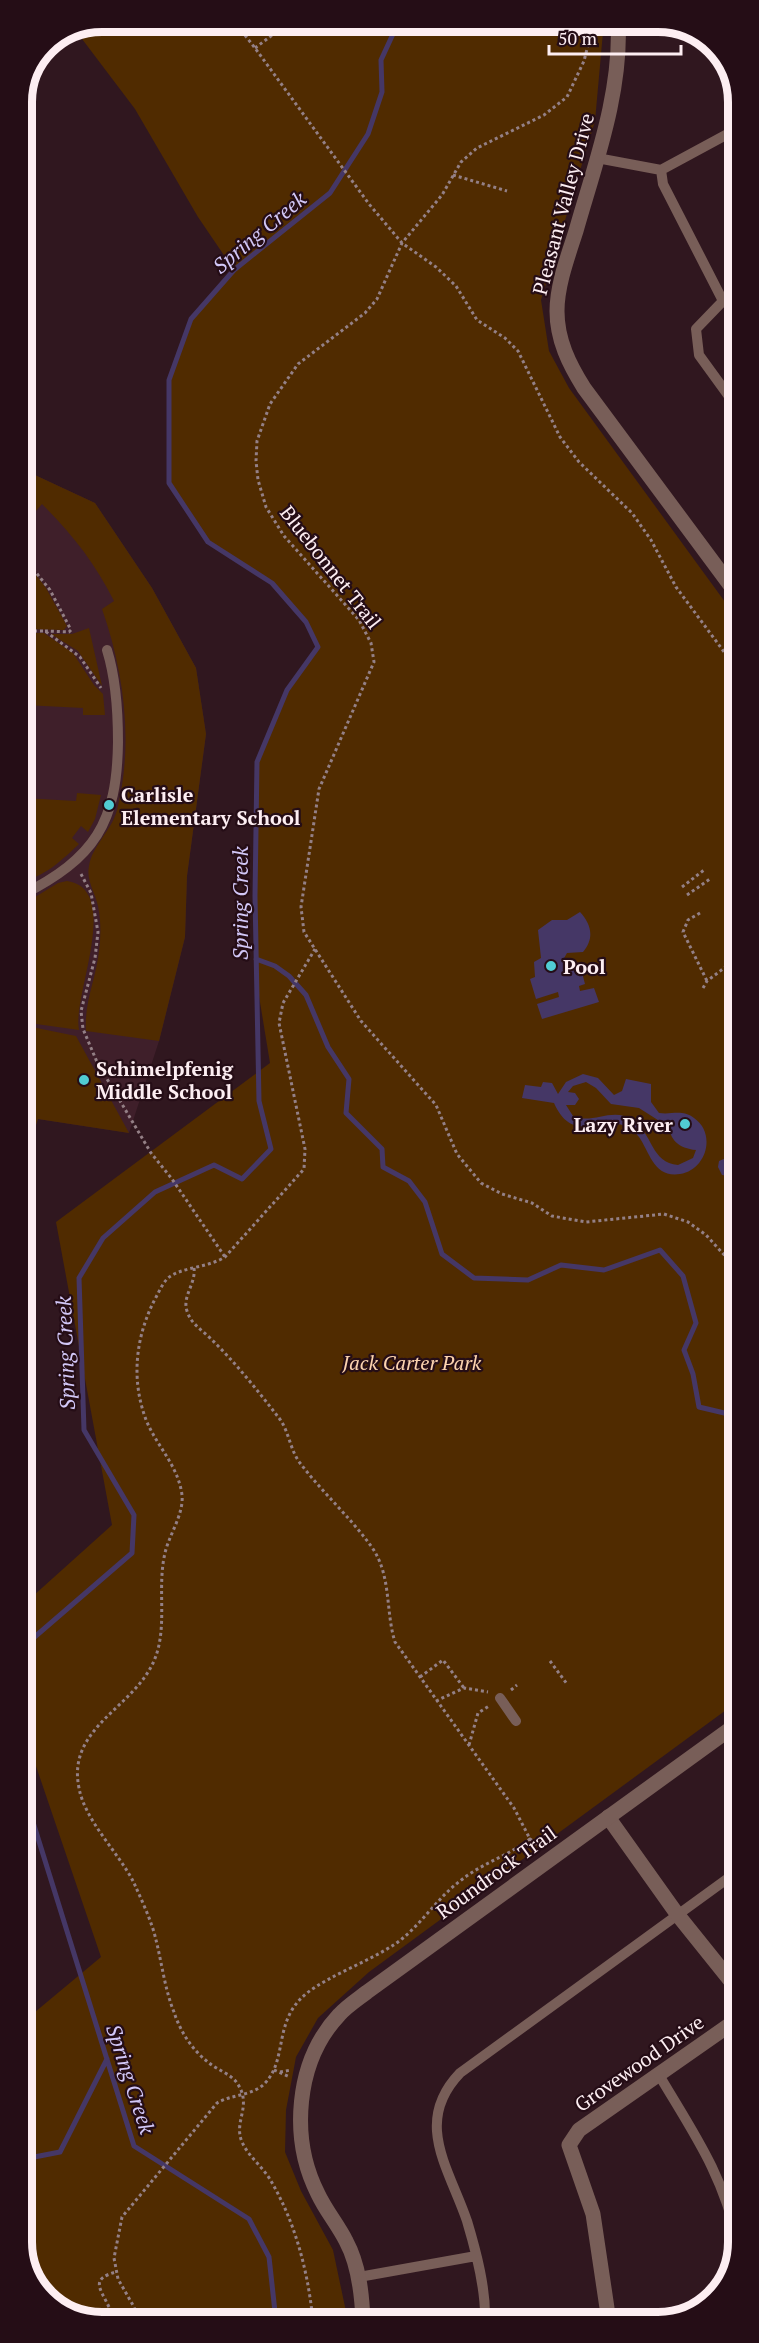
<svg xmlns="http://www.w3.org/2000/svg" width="759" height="2343" font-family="'PT Serif',serif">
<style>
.built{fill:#3f1f2a}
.green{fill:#502b00}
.water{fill:#453766;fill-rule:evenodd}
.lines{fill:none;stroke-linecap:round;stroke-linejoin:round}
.stream{stroke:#453766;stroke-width:5}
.path{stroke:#948086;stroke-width:3;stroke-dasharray:3 3;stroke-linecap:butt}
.service{stroke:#785e58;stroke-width:10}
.minor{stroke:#785e58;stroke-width:15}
.tertiary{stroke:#785e58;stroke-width:15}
.poi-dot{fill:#51ccd3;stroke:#250d16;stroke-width:2}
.labels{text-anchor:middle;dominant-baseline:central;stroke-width:4.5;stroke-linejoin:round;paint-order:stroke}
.street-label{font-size:20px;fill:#fdeef2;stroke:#250d16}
.poi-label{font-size:20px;font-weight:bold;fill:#fdeef2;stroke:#250d16;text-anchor:start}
.park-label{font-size:20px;font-style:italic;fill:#fcd3af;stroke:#250d16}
.water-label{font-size:21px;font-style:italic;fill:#d2c7f7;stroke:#250d16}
.rim{fill:none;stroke:#fdeef2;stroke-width:8}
</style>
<rect width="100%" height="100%" fill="#30171f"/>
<path class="built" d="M22,469L95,503L152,588L196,668L206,734L187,876L185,937L159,1041L129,1133L38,1119L22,1166Z"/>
<path class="green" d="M101,21H604L595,121L541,300L549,351L569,388L736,617L737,1702L369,1972L318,2018L296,2057L286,2110L285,2152L301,2191L333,2250L348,2321L96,2322L49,2302L24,2262L23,2022L101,1957L23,1728V1605L112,1525L56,1222L270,1063L257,984L255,896L257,762L287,690L318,647L306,622L272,583L208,542L169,483V380L191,319L234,270L198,217L135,109L76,31Z
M22,469L95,503L152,588L196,668L206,734L187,876L185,937L159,1041L86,1031C84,1002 96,979 99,951C101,936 101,921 98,906C95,893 86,880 89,866C92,846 112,830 117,810C134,743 124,672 102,609L114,601C95,563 72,534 42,504L35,512L22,501Z
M27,563L46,588L67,626L64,630L25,629V618H22V568Z
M89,628L102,686L78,651L51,634H72Z
M24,633H44L73,653L94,685L103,694L105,715H83V708L24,705L25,659L22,658V636Z
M77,793L101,795L95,819L88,832L81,826L72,838L79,844C64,858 43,879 22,880V798L76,801Z
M67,881C123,889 72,996 79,1030L22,1022V905L58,883Z
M22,1025L76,1036L129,1133L38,1119L22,1166Z"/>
<path class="water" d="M580,912C591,924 595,938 583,952L567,953L563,960L570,967L580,965L585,984L579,986L580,991L594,988L599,1002L542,1019L537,1004L559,997L558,992L536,999L530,979L535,977L534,962L541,958L538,930L552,920H567Z
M583,1074L598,1078L614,1095L622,1091L626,1079L651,1084V1102L659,1113C672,1115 682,1109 694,1118C717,1134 706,1170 680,1174C654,1178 650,1153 639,1137C613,1102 576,1153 554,1103L522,1098L525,1085L541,1087L543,1082L552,1083L558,1094L566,1082ZM586,1082L596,1088L611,1104L639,1108L661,1122L669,1121C668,1139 678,1148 696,1150L693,1158L678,1165C651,1163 653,1134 633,1120C612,1106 593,1125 573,1116L566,1105H575L579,1099L575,1093L568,1092L573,1086Z
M737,1136V1177L722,1175L718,1167L719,1161L731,1156L732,1139Z"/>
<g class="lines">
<path class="stream" d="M256,959L275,966L289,976L306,995L328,1047L349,1079L346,1113L382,1149L383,1167L409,1181L425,1202L442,1254L474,1278L528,1280L561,1265L604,1270L660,1250L683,1276L696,1323L684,1350L693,1374L699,1407L737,1416
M23,1647L132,1553L134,1515L84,1430L79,1278L103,1238L155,1192L214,1165L242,1179L271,1149L259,1101L255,896L257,762L287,690L318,647L306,622L272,583L208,542L169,483V380L191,319L234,270L330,193L368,134L382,92L381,60L399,21
M23,1790L134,2146L249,2219L269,2257L276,2321
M24,2159L60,2152L107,2059"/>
<path class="path" d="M226,21L240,29L255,48L369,204L402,243L436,267L456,286L477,320L505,338L518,351L560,437L579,462L632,513L651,540L676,587L736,668
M594,21L584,61L567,97L544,115L477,148L461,162L442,195L402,243L377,299L365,313L298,364L270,404L257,441L256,461L258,480L266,507L284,536L359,620L371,643L374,662L319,789L301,907L304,932L361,1021L436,1105L457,1154L481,1183L502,1194L532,1203L552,1216L586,1222L664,1214L688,1222L706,1235L737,1269
M255,48L291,21
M453,175L507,191
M22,504L34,514
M22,555L50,590L71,630L69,632L45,631
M22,631H45L72,651L80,657L101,688
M81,874L91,893L98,932L95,958L81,1011L83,1029L97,1062L151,1153L172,1179L225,1257
M682,887L704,870
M687,895L710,879
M700,913L688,920L683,932L707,981
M703,988L707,981L736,959
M194,1268C196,1284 182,1296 187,1311C191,1324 201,1329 210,1338C235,1362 258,1391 279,1418C289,1431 290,1450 300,1463C322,1492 350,1517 371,1546C392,1575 385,1610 395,1642L514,1808L530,1839L539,1846
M550,1661L567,1684
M420,1677L443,1660L464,1688
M511,1690L517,1685
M436,1701L464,1688L488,1692
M469,1745L478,1713L489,1706
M274,2070L290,2077
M280,2072L291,2070
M109,2307C100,2288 90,2279 116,2272
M313,2321C308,2272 296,2224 271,2181C263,2167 248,2156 242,2142C233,2121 253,2106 237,2083C231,2074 217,2070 208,2062C192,2050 180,2031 174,2012C165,1990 162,1964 156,1940C152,1922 142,1901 134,1883C119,1853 85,1821 79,1788C67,1730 128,1710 151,1667C170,1632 156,1591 165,1553C169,1535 184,1514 182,1495C178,1464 155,1445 145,1417C131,1377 136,1336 155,1299C159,1292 162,1284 168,1278C181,1267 207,1268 225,1257L304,1169L305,1149L279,1023L283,1003L315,949
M138,2322L134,2307L118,2279L114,2258L122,2217L217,2103C232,2094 254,2096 266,2082C288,2057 273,2020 307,1993C330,1975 368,1962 395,1944C420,1927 436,1899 460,1881C482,1863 508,1856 530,1839L533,1850"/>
<path class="service" d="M597,158L661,170L735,130
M661,170L663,184L723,301
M736,309L723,301L696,329L699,355L736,406
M22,895C95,858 117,823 118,742C118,711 116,679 107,650
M500,1698L516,1721
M659,2075C694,2134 723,2174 738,2243
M359,2277L476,2256
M485,2320C486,2288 476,2251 467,2221C449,2168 413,2122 460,2073L738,1871"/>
<path class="minor" d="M608,1817L677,1914L738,1990
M605,2320L607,2308L593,2214L569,2145L579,2130L738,2019"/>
<path class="tertiary" d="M618,21C622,92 595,164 576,231C568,256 557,285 557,311C557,340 569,364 584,388L736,593
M363,2321C362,2294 359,2265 346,2241C338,2225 326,2211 318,2194C290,2139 295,2062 339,2015C347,2006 358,1999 367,1992L737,1724"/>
</g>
<g class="poi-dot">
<circle cx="109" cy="805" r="6"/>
<circle cx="551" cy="966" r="6"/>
<circle cx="84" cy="1080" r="6"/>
<circle cx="685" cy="1124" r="6"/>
</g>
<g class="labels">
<g class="street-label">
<text transform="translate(563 204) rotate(-75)">Pleasant Valley Drive</text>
<text transform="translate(331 567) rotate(52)">Bluebonnet Trail</text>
<text transform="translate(496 1872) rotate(-36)">Roundrock Trail</text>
<text transform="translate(639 2063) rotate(-35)">Grovewood Drive</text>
</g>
<g class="poi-label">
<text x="121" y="794">Carlisle<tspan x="121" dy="23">Elementary School</tspan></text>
<text x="563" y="966">Pool</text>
<text x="96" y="1068">Schimelpfenig<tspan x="96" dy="23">Middle School</tspan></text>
<text x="673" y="1124" text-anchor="end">Lazy River</text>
</g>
<g class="park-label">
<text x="412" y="1362">Jack Carter Park</text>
</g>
<g class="water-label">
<text transform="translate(259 232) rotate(-40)">Spring Creek</text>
<text transform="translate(240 903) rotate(-90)">Spring Creek</text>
<text transform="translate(65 1353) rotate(-92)">Spring Creek</text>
<text transform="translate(131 2079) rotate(72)">Spring Creek</text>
</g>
</g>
<path d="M0 0H759V2343H0ZM102 32H658A70 70 0 0 1 728 102V2242A70 70 0 0 1 658 2312H102A70 70 0 0 1 32 2242V102A70 70 0 0 1 102 32Z" fill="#250d16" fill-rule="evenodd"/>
<path class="rim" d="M102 32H658A70 70 0 0 1 728 102V2242A70 70 0 0 1 658 2312H102A70 70 0 0 1 32 2242V102A70 70 0 0 1 102 32Z"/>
<path d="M549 45v9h132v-9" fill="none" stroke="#fdeef2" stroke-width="3"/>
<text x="558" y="45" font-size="18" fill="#fdeef2" stroke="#250d16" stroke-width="4.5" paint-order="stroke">50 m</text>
</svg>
